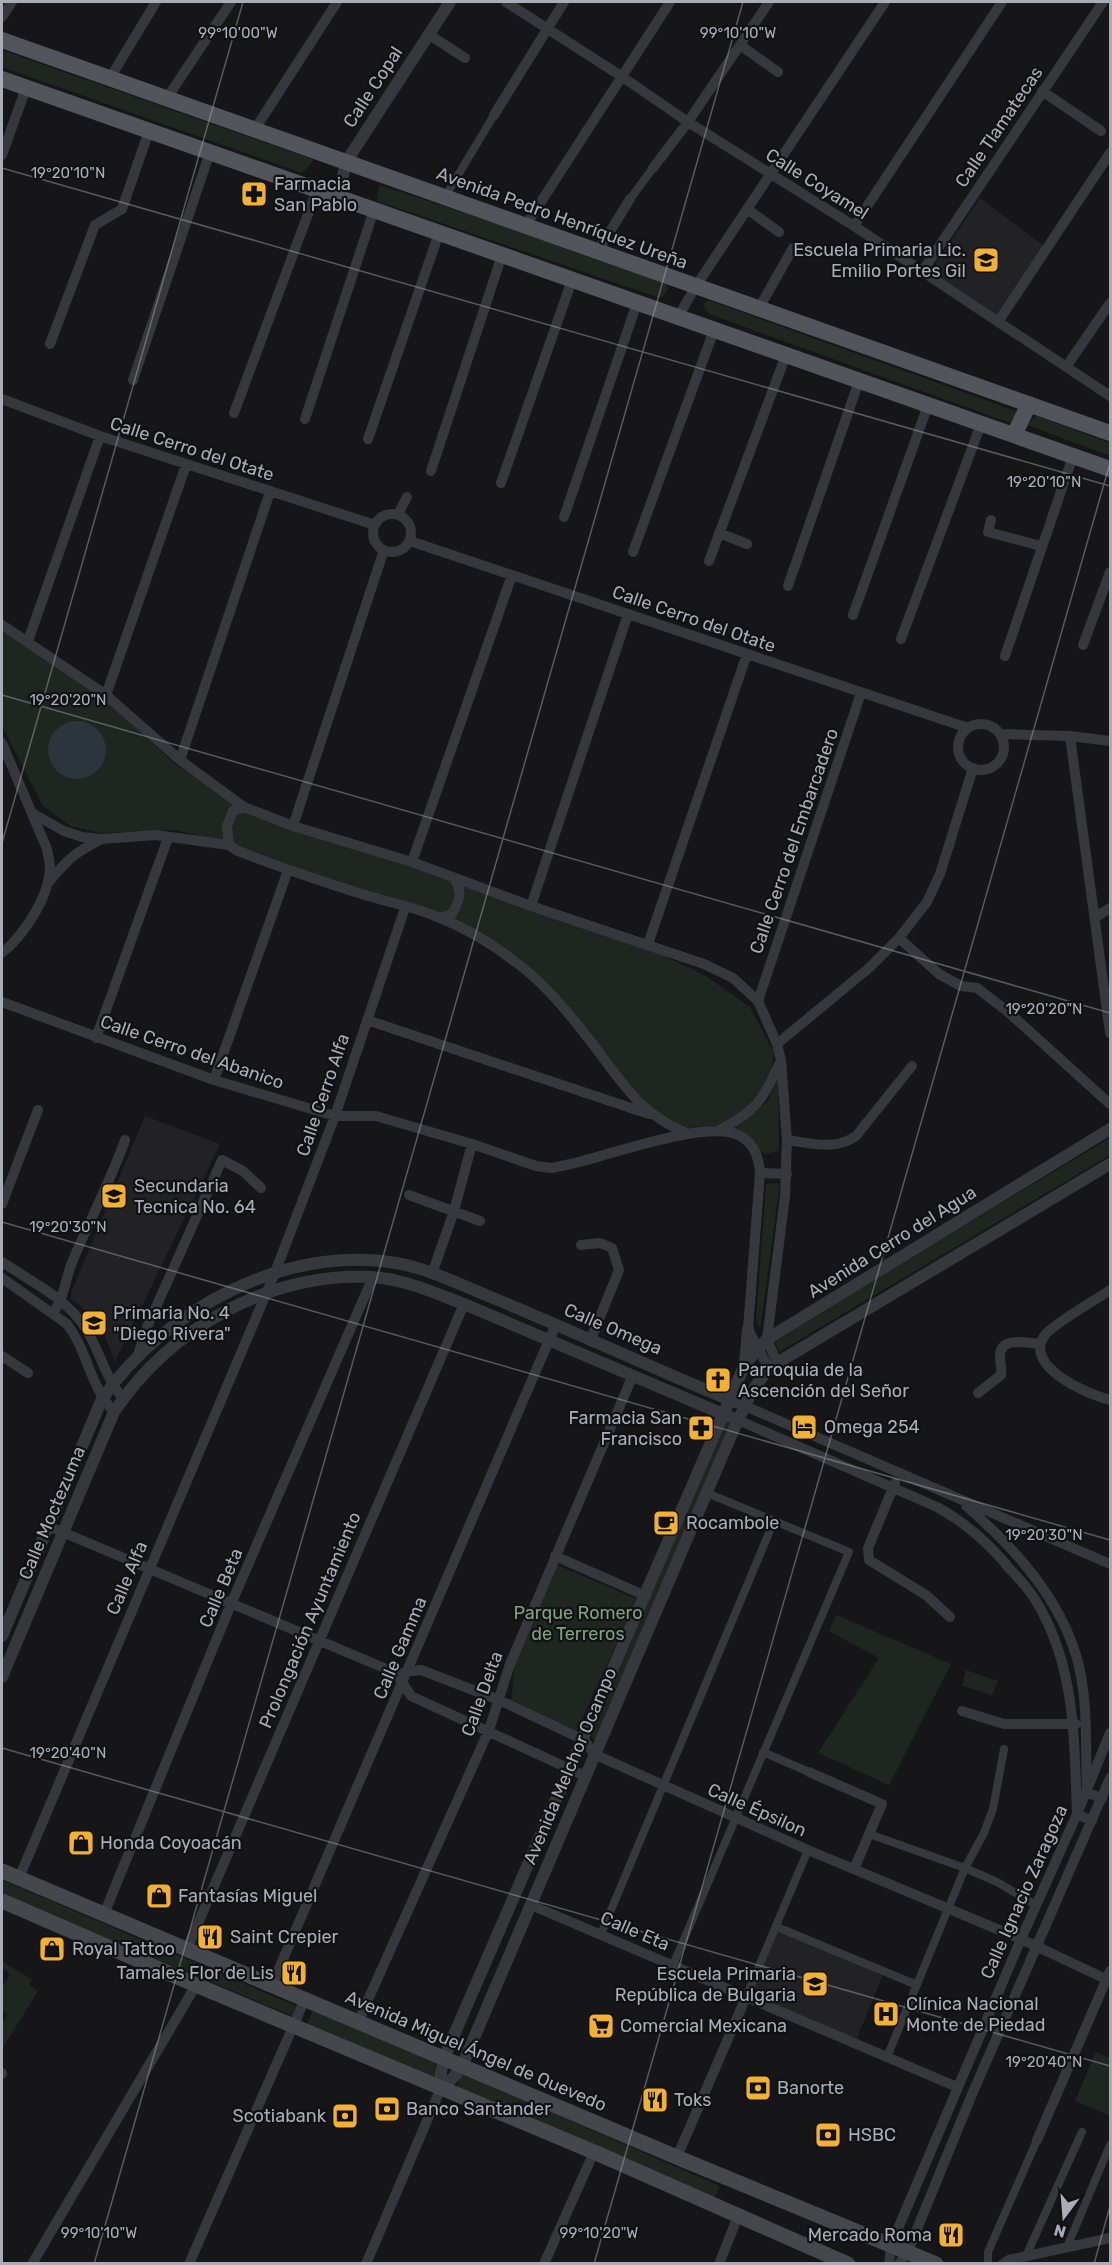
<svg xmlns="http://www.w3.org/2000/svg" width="1112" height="2265" font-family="Rubik,sans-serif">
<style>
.built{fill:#222225}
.green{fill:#1e261f}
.water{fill:#2c353c}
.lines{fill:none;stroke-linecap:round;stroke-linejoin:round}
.pedestrian{stroke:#37383d;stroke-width:8}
.minor{stroke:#37383d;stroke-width:10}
.tertiary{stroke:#37383d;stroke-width:12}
.secondary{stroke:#45474d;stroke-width:15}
.primary{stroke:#53555c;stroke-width:16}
.ticks{fill:none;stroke:#a8adb8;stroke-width:1.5;stroke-opacity:0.45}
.labels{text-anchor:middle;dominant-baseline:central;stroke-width:4.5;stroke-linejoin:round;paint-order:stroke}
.street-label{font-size:18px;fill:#a8adb8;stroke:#111113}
.poi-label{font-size:18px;fill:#a8adb8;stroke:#111113;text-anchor:start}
.park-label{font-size:18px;fill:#7fa381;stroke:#111113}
.ticks-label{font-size:15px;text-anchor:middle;fill:#a8adb8;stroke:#111113;stroke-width:4.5;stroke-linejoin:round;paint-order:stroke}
</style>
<rect width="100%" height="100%" fill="#161618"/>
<path class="built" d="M980,198L1044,246L997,316L929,273Z
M145,1116L220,1144L115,1362L99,1321L71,1299V1293Z
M777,1927L884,1972L855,2043L746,1997Z"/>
<path class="green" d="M2,50L314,160L302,173L2,67Z
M379,185L664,278L668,289L665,294L660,298L377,201Z
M708,300L1018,412L1010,423L709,314L703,305Z
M1036,416L1110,443V456L1027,425Z
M2,631L104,698L175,764L242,809L404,861L646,947L706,976L750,1007L774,1053L770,1079L751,1105L724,1124L704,1128L678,1127L653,1112L517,960L405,906L229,843L175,830L101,833L70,826L43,806L2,726Z
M778,1078L779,1151L765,1154L731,1129L739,1125L768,1101Z
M1110,1138V1155L779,1352L774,1340Z
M780,1183L760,1330L756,1318L766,1184Z
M726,1421L732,1425L595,1742L591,1736Z
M555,1564L637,1599L576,1732L511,1703L515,1661Z
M836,1615L951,1664L889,1785L818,1753L879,1658L829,1631Z
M966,1670L998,1681L992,1695L962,1686Z
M2,1880L296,2006L292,2016L2,1894Z
M2,1961L32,1980L29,1985L38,1991L2,2049V2023L7,2015L2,2011V1987L10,1974L2,1968Z
M313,2010L435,2062V2077L307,2024Z
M1096,2052L1110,2058V2116L1075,2101Z
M463,2074L720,2186L714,2199L456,2087Z"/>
<path class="water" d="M48 750a29 29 0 1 1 58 0a29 29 0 1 1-58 0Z"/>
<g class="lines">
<path class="pedestrian" d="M445,197L494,115
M630,199L653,168
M763,1752L809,1772
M869,1834L965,1868L997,1882L1036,1905
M777,1927L917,1985
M601,1934L774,1521
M673,1965L849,1552L707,1493
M746,1997L808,1850
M887,2057L965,1868L984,1833L993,1809L1004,1749
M1067,2247L1110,2145
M1026,2256L1082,2132
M988,2264V2252L1037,2140"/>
<path class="minor" d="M506,2L621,76L688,122L854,226L1110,396
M2,17L12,2
M428,34L465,58
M740,45L778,72
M110,78L156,2
M1042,91L1101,131
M167,98L231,2
M494,115L564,2
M255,129L337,2
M2,155L26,88
M653,168L688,122L769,2
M747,209L779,232
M526,225L670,2
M854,226L1002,2
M598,251L630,199
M922,272L1103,2
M759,308L793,248
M678,317L696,286L885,2
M998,322L1110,153
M50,344L95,225L122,209L149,131
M1066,367L1110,303
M133,380L210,152
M2,399L100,436L375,525
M234,413L317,190
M305,419L374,210
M368,439L439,233
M431,471L502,255
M501,483L572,280
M373 533a19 19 0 1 1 38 0a19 19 0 1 1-38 0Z
M398,514L407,497
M564,517L637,303
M991,520L988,532L1041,546
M719,533L747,544
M410,541L968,728
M633,552L714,330
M709,561L786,355
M788,586L859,381
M853,615L928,405
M2,625L106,695L180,760L244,807L293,826L412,862L531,906L704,964L733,978L758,1001L777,1044L781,1060L787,1140L785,1196L767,1339L777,1363
M901,639L981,424
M28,641L100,436
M1083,645L1110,572
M1005,656L1073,456
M106,695L186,465
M958 747a23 23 0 1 1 46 0a23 23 0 1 1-46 0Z
M1000,734L1070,736L1110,741
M1070,736L1110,1033
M2,743L47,849C48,855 50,862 50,868C49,897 24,935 2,953
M180,760L270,492
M32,813L64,831L82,837L102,839L156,835L229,845L236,850C278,867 321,881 365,895C388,902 413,907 435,916C464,927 490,942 514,961C541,980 564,1007 584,1033C617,1073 636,1114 687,1133
M293,826L384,550
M229,845L227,826L233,811L244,807
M412,862L512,575
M48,883C67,860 75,852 102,839
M531,906L628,614
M1096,917L1110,908
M440,918L452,914C460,899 463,893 454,878
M899,938L939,974L961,986L977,988L1007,1011L1110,1104
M648,944L747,654
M758,1001L861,693
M2,1002L214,1080L335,1116H376L472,1144L536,1166L551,1168L571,1164C610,1155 705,1120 738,1135C754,1142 759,1158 760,1173L748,1329L769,1369
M367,1020L649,1114
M96,1038L168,838
M777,1044L869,968L899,938L927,902L940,874L973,768
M214,1080L288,870
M719,1130C754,1113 764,1099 779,1064
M787,1140C810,1143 835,1151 856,1136L912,1066
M760,1173L787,1174
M409,1195L480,1221
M2,1204L38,1110
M581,1245L600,1243L612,1248L619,1270L591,1339
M2,1262C30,1281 68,1299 86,1329C101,1353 105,1378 123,1398
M432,1274L454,1211L472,1144
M2,1278L67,1324C88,1351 89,1385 114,1412
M1110,1290C1097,1299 1053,1324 1045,1335C1022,1366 1087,1394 1110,1400
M53,1313C64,1298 65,1282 71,1265C88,1223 110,1183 125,1140
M138,1355L147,1327L222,1160L243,1171L261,1188
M2,1356L28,1373
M978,1393L1001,1375C1002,1368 1000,1363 1000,1356C1000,1336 1027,1343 1040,1344
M745,1406L1110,1564
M738,1420L937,1507C966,1523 989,1543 1010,1569C1019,1579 1029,1589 1036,1601C1076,1667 1074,1739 1077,1814L1092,1821
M895,1483L868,1548L869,1560L926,1595L950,1617
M966,1506C1012,1545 1058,1596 1076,1655C1089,1698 1085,1747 1087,1792L1102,1799
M48,1526L396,1673L411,1696L585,1776
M555,1556L646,1596
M396,1673L421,1670L499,1700L584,1740L594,1754L808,1850L1021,1939L1110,1981
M962,1711L1004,1724H1076
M809,1772L882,1804L854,1869
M19,1878L274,1275L335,1116L405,908
M531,1905L957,2087
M104,1914L231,1604L373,1277
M187,1949L464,1304
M272,1985L556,1324
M358,2022L489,1730L510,1664L633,1375
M2,2074V2073
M1037,2140L1110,1971
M677,2157L746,1997
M32,2264L196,1985
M189,2264L305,1999
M366,2264L441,2088
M544,2264L594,2152
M719,2264L738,2216
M889,2264L891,2245L1021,1939L1077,1814L1110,1733
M899,2264L908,2251L973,2092L1110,1778
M1003,2264L1009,2260L1110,2238"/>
<path class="tertiary" d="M338,197L346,162L450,2
M745,1364L748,1329
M2,1636L102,1399C164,1310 286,1244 396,1263C431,1269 465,1287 498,1300C578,1333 656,1370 735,1402
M2,1677L114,1412C170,1328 270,1272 372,1277C404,1279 435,1293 464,1304L730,1417
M441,2088V2072L444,2058L745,1364L767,1339L1110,1129
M441,2088L454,2077L462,2066L733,1431C745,1407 754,1379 777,1363L1110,1164"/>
<path class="secondary" d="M2,1871L686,2161L936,2264
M2,1901L196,1985L594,2152L848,2264"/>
<path class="primary" d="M2,40L1110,433
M2,79L1110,469
M1014,435L1029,404"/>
</g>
<path class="ticks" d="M2,168L1110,486M2,695L1110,1013M2,843L243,2M2,1222L1110,1540M2,1748L1110,2066M94,2264L743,2M594,2264L1110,463M1094,2264L1110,2206"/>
<defs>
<symbol id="pharmacy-square" viewBox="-11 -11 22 22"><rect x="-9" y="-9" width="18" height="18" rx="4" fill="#f2b134" stroke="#111113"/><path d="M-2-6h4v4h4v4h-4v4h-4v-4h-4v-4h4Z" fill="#111"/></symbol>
<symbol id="university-square" viewBox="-11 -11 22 22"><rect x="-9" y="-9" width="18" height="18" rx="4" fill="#f2b134" stroke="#111113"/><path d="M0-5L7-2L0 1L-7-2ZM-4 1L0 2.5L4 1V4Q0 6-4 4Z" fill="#111"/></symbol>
<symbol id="school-square" viewBox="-11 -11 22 22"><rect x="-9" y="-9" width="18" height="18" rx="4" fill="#f2b134" stroke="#111113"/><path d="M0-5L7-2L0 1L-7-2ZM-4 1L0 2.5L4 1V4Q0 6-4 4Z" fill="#111"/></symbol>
<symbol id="church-square" viewBox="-11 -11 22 22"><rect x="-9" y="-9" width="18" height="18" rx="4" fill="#f2b134" stroke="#111113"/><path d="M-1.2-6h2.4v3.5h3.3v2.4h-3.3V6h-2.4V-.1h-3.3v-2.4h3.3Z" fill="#111"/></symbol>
<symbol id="hotel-square" viewBox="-11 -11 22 22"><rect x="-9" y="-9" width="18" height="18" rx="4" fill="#f2b134" stroke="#111113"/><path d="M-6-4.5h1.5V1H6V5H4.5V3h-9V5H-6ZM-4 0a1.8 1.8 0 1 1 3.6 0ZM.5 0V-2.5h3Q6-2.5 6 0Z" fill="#111"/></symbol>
<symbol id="cafe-square" viewBox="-11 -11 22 22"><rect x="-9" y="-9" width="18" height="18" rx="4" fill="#f2b134" stroke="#111113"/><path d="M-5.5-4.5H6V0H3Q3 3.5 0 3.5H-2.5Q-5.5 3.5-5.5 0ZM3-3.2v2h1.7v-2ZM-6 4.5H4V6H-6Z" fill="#111"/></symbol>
<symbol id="shop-square" viewBox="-11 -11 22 22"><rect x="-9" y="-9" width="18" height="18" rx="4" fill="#f2b134" stroke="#111113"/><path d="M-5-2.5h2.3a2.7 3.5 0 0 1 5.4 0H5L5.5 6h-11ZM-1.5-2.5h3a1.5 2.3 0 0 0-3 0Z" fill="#111"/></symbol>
<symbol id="restaurant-square" viewBox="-11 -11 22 22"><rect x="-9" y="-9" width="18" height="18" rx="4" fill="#f2b134" stroke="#111113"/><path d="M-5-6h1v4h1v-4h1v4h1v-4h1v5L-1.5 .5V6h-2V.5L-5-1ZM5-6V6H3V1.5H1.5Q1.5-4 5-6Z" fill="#111"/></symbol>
<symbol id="hospital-square" viewBox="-11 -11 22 22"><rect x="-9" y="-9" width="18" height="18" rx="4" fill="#f2b134" stroke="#111113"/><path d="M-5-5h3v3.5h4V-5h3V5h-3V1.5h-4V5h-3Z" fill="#111"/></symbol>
<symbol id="supermarket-square" viewBox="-11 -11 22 22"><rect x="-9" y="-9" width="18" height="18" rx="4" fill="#f2b134" stroke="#111113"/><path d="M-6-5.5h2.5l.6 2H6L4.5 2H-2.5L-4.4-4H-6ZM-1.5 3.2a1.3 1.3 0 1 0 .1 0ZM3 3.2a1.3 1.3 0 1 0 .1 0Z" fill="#111"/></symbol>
<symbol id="bank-square" viewBox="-11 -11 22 22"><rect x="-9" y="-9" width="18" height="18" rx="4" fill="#f2b134" stroke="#111113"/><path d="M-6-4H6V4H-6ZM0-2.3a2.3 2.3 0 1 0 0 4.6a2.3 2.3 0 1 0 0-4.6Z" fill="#111"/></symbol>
</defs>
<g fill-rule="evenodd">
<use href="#pharmacy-square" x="239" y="179" width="30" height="30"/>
<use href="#university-square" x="971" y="245" width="30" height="30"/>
<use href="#school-square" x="99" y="1181" width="30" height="30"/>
<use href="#school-square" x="79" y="1308" width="30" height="30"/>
<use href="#church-square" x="703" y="1365" width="30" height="30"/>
<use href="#hotel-square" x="789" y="1412" width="30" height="30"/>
<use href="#pharmacy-square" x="686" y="1413" width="30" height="30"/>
<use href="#cafe-square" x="651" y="1508" width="30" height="30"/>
<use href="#shop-square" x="66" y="1828" width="30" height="30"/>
<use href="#shop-square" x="144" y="1881" width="30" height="30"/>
<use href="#restaurant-square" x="195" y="1922" width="30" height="30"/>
<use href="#shop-square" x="37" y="1934" width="30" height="30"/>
<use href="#restaurant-square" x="279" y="1958" width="30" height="30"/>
<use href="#school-square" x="800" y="1969" width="30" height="30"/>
<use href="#hospital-square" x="871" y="1999" width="30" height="30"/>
<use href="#supermarket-square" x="586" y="2011" width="30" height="30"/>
<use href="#bank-square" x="743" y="2073" width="30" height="30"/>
<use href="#restaurant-square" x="640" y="2085" width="30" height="30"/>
<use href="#bank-square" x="372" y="2094" width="30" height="30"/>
<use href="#bank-square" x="330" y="2101" width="30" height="30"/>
<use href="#bank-square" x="813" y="2120" width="30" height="30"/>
<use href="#restaurant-square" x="936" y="2220" width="30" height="30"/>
</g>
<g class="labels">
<g class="street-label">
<text transform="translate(373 87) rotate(-57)">Calle Copal</text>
<text transform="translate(999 127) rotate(-56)">Calle Tlamatecas</text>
<text transform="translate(817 184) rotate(32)">Calle Coyamel</text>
<text transform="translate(562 218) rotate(20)">Avenida Pedro Henríquez Ureña</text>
<text transform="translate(192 449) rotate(18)">Calle Cerro del Otate</text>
<text transform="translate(694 619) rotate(19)">Calle Cerro del Otate</text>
<text transform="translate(794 841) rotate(-71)">Calle Cerro del Embarcadero</text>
<text transform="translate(192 1052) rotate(19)">Calle Cerro del Abanico</text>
<text transform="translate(323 1095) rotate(-71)">Calle Cerro Alfa</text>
<text transform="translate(892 1242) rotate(-32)">Avenida Cerro del Agua</text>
<text transform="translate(613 1329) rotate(23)">Calle Omega</text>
<text transform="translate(52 1513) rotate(-67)">Calle Moctezuma</text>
<text transform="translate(127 1578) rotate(-67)">Calle Alfa</text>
<text transform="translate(221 1588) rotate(-67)">Calle Beta</text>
<text transform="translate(310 1620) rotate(-67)">Prolongación Ayuntamiento</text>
<text transform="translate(400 1648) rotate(-67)">Calle Gamma</text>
<text transform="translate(482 1694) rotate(-70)">Calle Delta</text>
<text transform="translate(570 1766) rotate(-67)">Avenida Melchor Ocampo</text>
<text transform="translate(757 1810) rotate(24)">Calle Épsilon</text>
<text transform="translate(1024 1892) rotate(-66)">Calle Ignacio Zaragoza</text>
<text transform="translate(635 1931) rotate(23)">Calle Eta</text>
<text transform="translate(476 2051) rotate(23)">Avenida Miguel Ángel de Quevedo</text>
</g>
<g class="poi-label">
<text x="274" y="184">Farmacia<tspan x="274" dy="21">San Pablo</tspan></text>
<text x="966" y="250" text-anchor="end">Escuela Primaria Lic.<tspan x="966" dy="21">Emilio Portes Gil</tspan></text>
<text x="134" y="1186">Secundaria<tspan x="134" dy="21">Tecnica No. 64</tspan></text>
<text x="113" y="1313">Primaria No. 4<tspan x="113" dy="21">"Diego Rivera"</tspan></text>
<text x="738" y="1370">Parroquia de la<tspan x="738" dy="21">Ascención del Señor</tspan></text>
<text x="682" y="1418" text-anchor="end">Farmacia San<tspan x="682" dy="21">Francisco</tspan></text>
<text x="824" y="1427">Omega 254</text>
<text x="686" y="1523">Rocambole</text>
<text x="100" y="1843">Honda Coyoacán</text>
<text x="178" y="1896">Fantasías Miguel</text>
<text x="230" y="1937">Saint Crepier</text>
<text x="72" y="1949">Royal Tattoo</text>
<text x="274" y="1973" text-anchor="end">Tamales Flor de Lis</text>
<text x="796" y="1974" text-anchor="end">Escuela Primaria<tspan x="796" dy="21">República de Bulgaria</tspan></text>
<text x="906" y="2004">Clínica Nacional<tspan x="906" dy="21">Monte de Piedad</tspan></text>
<text x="620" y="2026">Comercial Mexicana</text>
<text x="777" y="2088">Banorte</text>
<text x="674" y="2100">Toks</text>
<text x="406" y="2109">Banco Santander</text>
<text x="326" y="2116" text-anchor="end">Scotiabank</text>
<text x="848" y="2135">HSBC</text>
<text x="932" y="2235" text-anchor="end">Mercado Roma</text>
</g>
<g class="park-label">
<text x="578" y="1613">Parque Romero<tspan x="578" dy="21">de Terreros</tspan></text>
</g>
</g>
<g class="ticks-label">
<text x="238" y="38">99°10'00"W</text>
<text x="738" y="38">99°10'10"W</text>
<text x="68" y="178">19°20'10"N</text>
<text x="1044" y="487">19°20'10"N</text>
<text x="68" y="705">19°20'20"N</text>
<text x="1044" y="1014">19°20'20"N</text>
<text x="68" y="1232">19°20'30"N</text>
<text x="1044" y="1540">19°20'30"N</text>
<text x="68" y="1758">19°20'40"N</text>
<text x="1044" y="2067">19°20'40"N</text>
<text x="99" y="2238">99°10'10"W</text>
<text x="599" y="2238">99°10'20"W</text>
</g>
<rect width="1112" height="2265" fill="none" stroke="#a8adb8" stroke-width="6"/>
<g transform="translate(1064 2217) rotate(196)" stroke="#111113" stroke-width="4.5" paint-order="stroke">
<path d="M0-4.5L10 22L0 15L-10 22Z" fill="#a8adb8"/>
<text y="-9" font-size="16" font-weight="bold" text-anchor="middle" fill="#a8adb8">N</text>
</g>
</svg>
